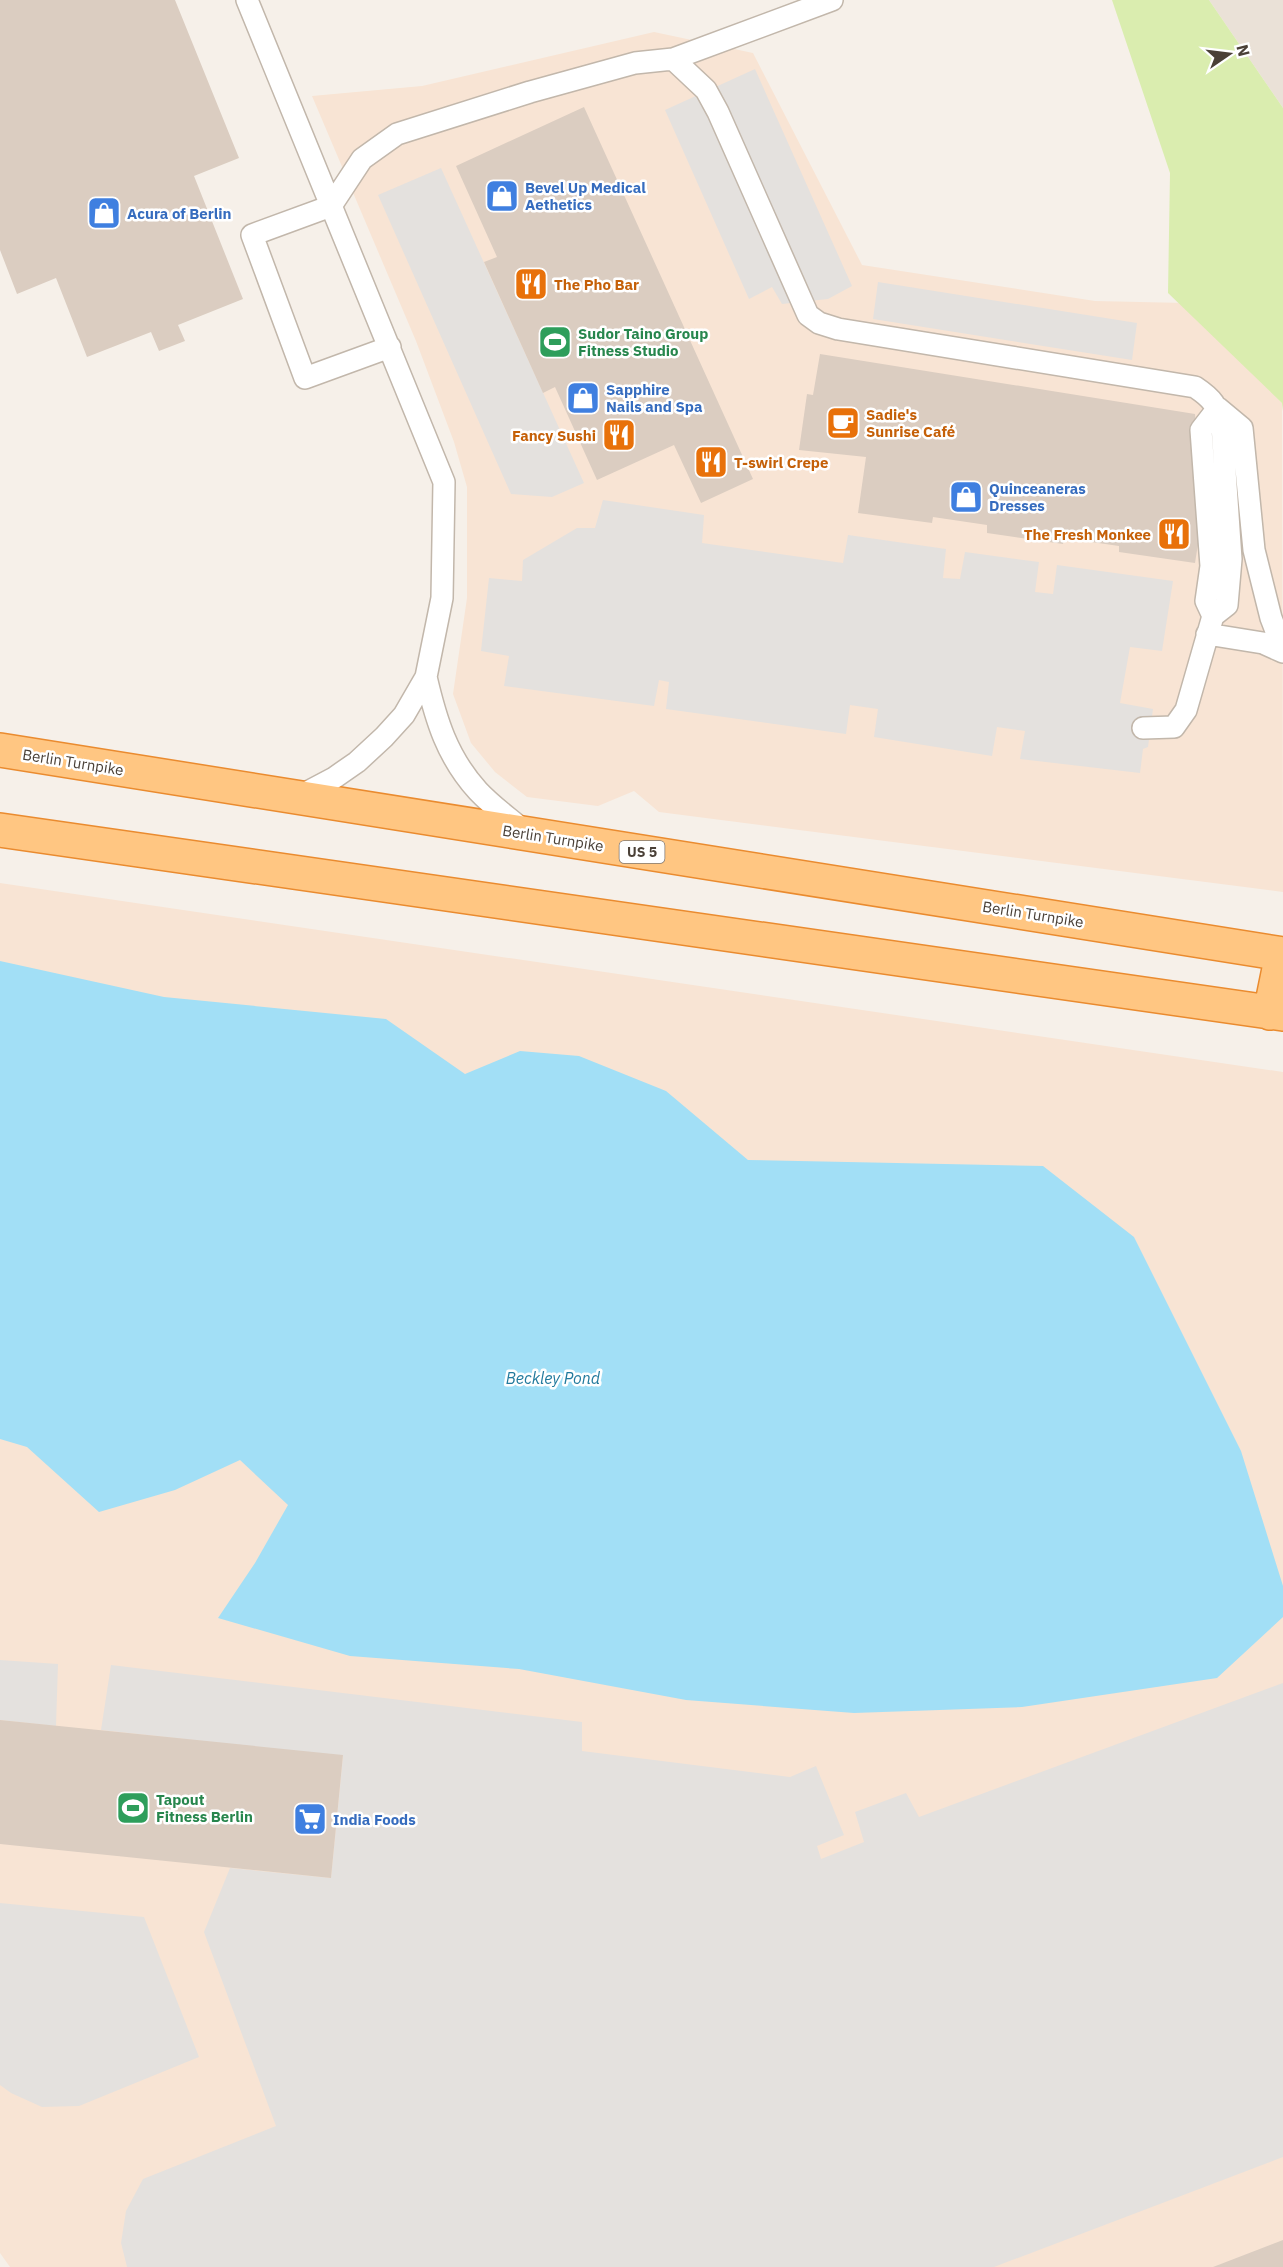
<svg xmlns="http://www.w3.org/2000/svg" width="1283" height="2267" font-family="'IBM Plex Sans',sans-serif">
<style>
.residential{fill:#eae1d7}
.commercial{fill:#f8e4d4}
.green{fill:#daedaf}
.parking{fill:#e4e1de}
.water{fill:#a2dff6}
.building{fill:#dbcdc1}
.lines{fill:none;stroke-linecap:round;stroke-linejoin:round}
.service-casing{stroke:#c2b7ab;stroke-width:24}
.trunk-casing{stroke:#ea8b2f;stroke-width:36}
.service{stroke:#fff;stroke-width:21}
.trunk{stroke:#ffc682;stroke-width:33}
.labels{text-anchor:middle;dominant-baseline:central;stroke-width:5;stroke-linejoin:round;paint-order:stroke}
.shield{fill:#fff;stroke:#807973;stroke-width:1.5}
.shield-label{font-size:14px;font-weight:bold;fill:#4a4037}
.shop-label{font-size:15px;font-weight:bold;fill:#366cbe;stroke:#fff;text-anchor:start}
.food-label{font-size:15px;font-weight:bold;fill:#c56008;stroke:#fff;text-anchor:start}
.leisure-label{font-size:15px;font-weight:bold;fill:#27864d;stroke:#fff;text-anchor:start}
.street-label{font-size:15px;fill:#4a4037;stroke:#fff}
.water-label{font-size:16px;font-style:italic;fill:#227a9d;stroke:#fff}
</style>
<rect width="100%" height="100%" fill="#f6f0e9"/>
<path class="residential" d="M1209,0H1283V108Z"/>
<path class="commercial" d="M654,32L753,53L862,265L1095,301L1185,303L1282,403L1283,892L659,812L634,791L598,806L527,797L495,772L471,743L453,694L467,598V487L454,442L416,341L312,96L422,86Z
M0,883L1283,1072V2267H10L0,2253Z"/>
<path class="green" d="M1112,0H1209L1283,108V411L1282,403L1168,293L1170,173Z"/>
<path class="parking" d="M755,69L852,286L828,299L782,304L772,287L749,299L665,110Z
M441,168L584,483L552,497L511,494L378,195Z
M878,282L1137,323L1132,360L873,319Z
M603,500L704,515L702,543L843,563L848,535L946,549L943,578L960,579L965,552L1039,562L1035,592L1053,594L1057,565L1173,581L1162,651L1130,647L1120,703L1153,709L1148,747L1143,749L1140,773L1020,759L1025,731L997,727L992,756L874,737L878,709L850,705L846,734L666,709L669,682L659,680L654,706L504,686L509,656L481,651L489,578L522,581L523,560L577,528H595Z
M0,1660L58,1664L56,1726L0,1720Z
M111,1665L582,1722V1751L790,1777L816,1766L844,1835L817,1846L821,1859L864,1842L855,1812L906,1793L919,1817L1283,1683V2157L994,2267H127L121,2243L126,2211L143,2179L276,2126L204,1932L230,1868L331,1878L343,1756L101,1730Z
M0,1903L144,1917L199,2057L79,2106L42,2107L11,2093L0,2085Z"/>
<path class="water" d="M0,961L164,997L386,1019L465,1074L520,1051L579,1056L666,1091L748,1160L1043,1166L1134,1237L1241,1451L1283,1586V1617L1217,1678L1022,1707L854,1713L686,1700L519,1669L350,1656L218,1618L255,1563L288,1505L240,1460L175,1490L99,1512L27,1447L0,1439Z"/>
<path class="building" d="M0,0H175L239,158L194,176L243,299L178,325L185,341L159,351L151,332L87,357L56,278L17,294L0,250Z
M584,107L753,479L701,503L674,445L597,480L555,387L543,393L484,262L497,257L456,166Z
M820,354L1195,414L1202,519L1195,563L1119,552V546L1064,538L1063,544L987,533V525L933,517L932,523L858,513L866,457L799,450L807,394L813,395Z
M0,1720L343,1755L331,1878L0,1844Z
M1283,2240V2267H1213Z"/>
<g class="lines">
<defs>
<path id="service" d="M247,0L444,482L442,598L426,677L404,715L384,737L357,762L334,778L298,797
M673,59L832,0
M390,347L305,378L252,235L331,206L362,159L397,134L530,92L635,63L673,59L706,90L718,112L808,315L819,323L838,329L1195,387C1213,399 1217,405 1222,426L1231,559L1227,605L1213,616L1186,710L1174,727L1143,728
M1213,616L1206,601L1211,566L1201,430L1218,408L1242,428L1254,550L1271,618L1283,649
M1207,634L1263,643L1283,652
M426,677C436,720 447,757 478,791C492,806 509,818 524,831"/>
<path id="trunk" d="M0,750L1283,954
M0,830L1283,1014
M1270,1013L1282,954"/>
</defs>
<use href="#service" class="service-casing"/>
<use href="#trunk" class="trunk-casing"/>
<use href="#service" class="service"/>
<use href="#trunk" class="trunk"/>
</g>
<defs>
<symbol id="shop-square" viewBox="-11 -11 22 22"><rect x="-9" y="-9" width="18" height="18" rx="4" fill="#3f7fe0" stroke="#fff"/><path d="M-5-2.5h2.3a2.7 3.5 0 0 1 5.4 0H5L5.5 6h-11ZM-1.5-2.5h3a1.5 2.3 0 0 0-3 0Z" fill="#fff"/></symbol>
<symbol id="restaurant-square" viewBox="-11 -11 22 22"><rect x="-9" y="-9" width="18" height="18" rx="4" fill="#e8710a" stroke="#fff"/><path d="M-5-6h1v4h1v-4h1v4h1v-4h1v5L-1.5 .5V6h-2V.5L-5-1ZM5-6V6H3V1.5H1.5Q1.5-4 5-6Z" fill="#fff"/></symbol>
<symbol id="stadium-square" viewBox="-11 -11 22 22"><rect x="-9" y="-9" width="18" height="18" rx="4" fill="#2e9e5b" stroke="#fff"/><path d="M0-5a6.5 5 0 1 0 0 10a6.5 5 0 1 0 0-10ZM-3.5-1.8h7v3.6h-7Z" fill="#fff"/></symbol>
<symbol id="cafe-square" viewBox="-11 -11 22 22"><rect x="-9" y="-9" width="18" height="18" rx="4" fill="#e8710a" stroke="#fff"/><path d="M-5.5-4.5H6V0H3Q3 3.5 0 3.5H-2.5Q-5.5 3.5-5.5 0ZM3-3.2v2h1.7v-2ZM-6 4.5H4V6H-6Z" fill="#fff"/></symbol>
<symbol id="supermarket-square" viewBox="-11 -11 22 22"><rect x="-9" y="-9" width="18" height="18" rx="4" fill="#3f7fe0" stroke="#fff"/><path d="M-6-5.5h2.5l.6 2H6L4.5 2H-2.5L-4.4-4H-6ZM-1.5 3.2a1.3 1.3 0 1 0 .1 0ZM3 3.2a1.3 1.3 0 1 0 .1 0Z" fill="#fff"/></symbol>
</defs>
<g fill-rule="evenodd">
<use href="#shop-square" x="483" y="177" width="38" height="38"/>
<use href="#shop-square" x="85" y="194" width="38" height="38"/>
<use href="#restaurant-square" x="512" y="265" width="38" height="38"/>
<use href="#stadium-square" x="536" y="323" width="38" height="38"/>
<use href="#shop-square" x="564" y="379" width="38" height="38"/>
<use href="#cafe-square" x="824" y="404" width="38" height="38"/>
<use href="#restaurant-square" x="600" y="416" width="38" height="38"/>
<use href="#restaurant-square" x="692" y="443" width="38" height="38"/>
<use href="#shop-square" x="947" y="478" width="38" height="38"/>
<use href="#restaurant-square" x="1155" y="515" width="38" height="38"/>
<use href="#stadium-square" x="114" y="1789" width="38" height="38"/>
<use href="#supermarket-square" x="291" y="1800" width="38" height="38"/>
</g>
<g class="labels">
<rect class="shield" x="619.5" y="841" width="45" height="22" rx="4.5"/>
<g class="shield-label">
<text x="642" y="852">US 5</text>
</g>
<g class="shop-label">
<text x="525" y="187">Bevel Up Medical<tspan x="525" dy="17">Aethetics</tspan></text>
<text x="127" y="213">Acura of Berlin</text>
<text x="606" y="389">Sapphire<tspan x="606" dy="17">Nails and Spa</tspan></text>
<text x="989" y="488">Quinceaneras<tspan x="989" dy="17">Dresses</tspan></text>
<text x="333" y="1819">India Foods</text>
</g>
<g class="food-label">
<text x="554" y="284">The Pho Bar</text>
<text x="866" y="414">Sadie's<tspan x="866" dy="17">Sunrise Café</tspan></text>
<text x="596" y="435" text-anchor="end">Fancy Sushi</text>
<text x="734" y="462">T-swirl Crepe</text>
<text x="1151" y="534" text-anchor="end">The Fresh Monkee</text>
</g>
<g class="leisure-label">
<text x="578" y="333">Sudor Taino Group<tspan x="578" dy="17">Fitness Studio</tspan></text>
<text x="156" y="1799">Tapout<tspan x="156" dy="17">Fitness Berlin</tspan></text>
</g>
<g class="street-label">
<text transform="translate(73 762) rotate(9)">Berlin Turnpike</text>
<text transform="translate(553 838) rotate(9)">Berlin Turnpike</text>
<text transform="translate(1033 914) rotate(9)">Berlin Turnpike</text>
</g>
<g class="water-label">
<text x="553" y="1378">Beckley Pond</text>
</g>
</g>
<g transform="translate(1229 54) rotate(76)" stroke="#ffffff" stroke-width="4.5" paint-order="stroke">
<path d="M0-4.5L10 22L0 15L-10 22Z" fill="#4a4037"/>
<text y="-9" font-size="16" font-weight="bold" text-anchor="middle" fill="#4a4037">N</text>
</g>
</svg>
